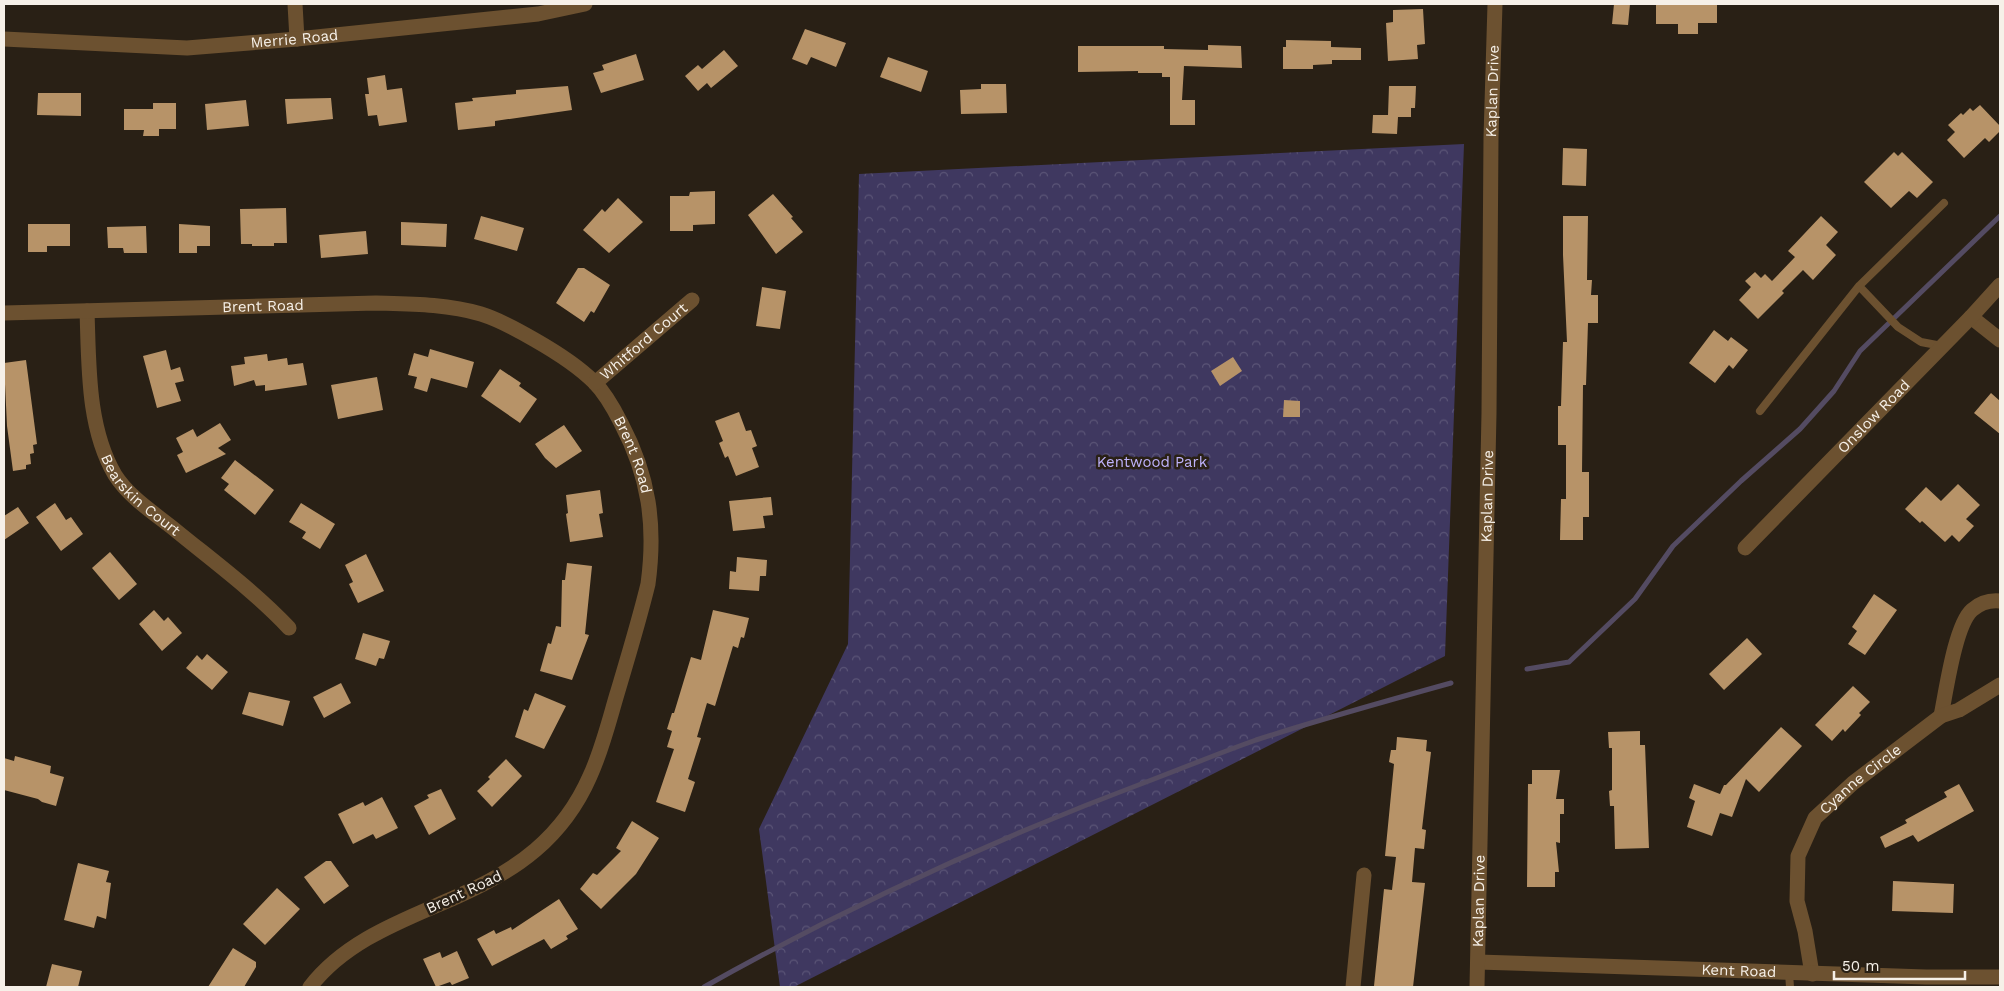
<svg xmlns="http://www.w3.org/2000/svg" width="2004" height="991" font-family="'Work Sans',sans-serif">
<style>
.park{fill:url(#park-crowns)}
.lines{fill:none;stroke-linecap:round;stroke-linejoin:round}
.stream{stroke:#544b62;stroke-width:5}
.building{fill:#b79368}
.service{stroke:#6c5130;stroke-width:8}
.minor{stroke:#6c5130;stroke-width:15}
.tertiary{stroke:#6c5130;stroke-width:15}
.labels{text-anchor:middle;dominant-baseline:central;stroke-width:5;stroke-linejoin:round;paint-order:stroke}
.street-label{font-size:15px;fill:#f6f0e8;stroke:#292015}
.park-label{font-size:15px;fill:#beb2fb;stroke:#292015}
</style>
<defs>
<pattern id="park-crowns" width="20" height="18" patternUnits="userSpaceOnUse" patternTransform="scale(1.25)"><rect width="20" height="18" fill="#3f3860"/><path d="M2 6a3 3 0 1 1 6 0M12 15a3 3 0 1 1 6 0" fill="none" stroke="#5b5577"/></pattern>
</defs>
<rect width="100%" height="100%" fill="#292015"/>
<path class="park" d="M1464,144L1445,656L794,987H780L759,829L848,644L859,174Z"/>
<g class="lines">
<path class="stream" d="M1527,669L1569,662L1635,599L1673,546L1741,481L1800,429L1834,391L1860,351L2000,216
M704,987C848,906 999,837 1154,779C1188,766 1222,752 1256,740C1321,719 1386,701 1451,683"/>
</g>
<path class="building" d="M1614,4H1630L1628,25L1612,24Z
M1656,4H1717V23H1698V34H1678V24H1656Z
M1423,9L1425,44L1417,45L1418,59L1388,61L1386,23L1393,22V10Z
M805,29L846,43L836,67L811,57L807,65L792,59Z
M1286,40L1331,41V47L1361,48V60H1332V64L1313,65V69H1283V47H1286Z
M1208,45L1241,46L1242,68L1184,66L1182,100H1195V125H1170V77H1162V73H1138V71L1078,72V46H1164V49L1208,50Z
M724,50L738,66L711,88L707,83L698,91L685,76L698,65L702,69Z
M636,54L644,80L601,93L593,73L604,70L602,65Z
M888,57L928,71L921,92L880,77Z
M385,75L387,90L402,88L407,122L379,126L377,115L368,116L365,94H369L367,78Z
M981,84H1006L1007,113L961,114L960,90L981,89Z
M568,86L572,110L495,121V126L458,130L455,103L473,101L472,98L516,94V90Z
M1389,86H1416L1415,108H1411V117H1398L1397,134L1372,133L1373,115H1388Z
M38,93H81V116L37,115Z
M331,98L333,119L287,124L285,99Z
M246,100L249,126L207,130L205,104Z
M153,103H176V129H159V136H143L144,130H124V109H153Z
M1980,105L2000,126V131L1989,142L1985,138L1964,158L1947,140L1955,132L1948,125L1961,113L1963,115L1970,108L1973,111Z
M1563,148L1587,149L1586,186L1562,185Z
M1894,152L1898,156L1902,152L1933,182L1917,198L1909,191L1891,208L1864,182Z
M715,191V224L693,225V231H670V196H689L690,192Z
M773,194L793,217L791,218L803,232L776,254L748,215Z
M618,198L643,222L609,253L583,230L602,209L605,212Z
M286,208L287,243H274V246H252V244H241L240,209Z
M481,216L524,228L517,251L474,239Z
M1563,216H1588L1587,280H1592L1591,295H1598V323H1588L1586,385H1583L1582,472H1589V517H1583V540H1560L1561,499H1566V445H1558V406H1561L1563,342H1567L1563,255Z
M1821,216L1838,232L1826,245L1836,255L1813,280L1803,270L1782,291L1784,293L1758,319L1739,300L1751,287L1745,281L1755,272L1761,278L1765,274L1772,281L1795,257L1788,251Z
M401,222L447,224L446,247L401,245Z
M28,224H70V246H47V252H28Z
M179,224L210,226V246H197V253H179Z
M146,226L147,253H124L123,248H108L107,227Z
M366,231L368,254L321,258L319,235Z
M578,268H584L610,285L594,313L591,311L584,322L556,303Z
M762,287L786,291L780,329L756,326Z
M1714,330L1728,341L1731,337L1748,350L1733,369L1729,365L1715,383L1689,363Z
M430,349L474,362L467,388L431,378L427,392L414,388L417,377L408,375L414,353L428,357Z
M166,350L171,370L180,367L184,381L175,383L181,401L157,408L143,356Z
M267,354L268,361L287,358L288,365L303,363L307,385L265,391V385L256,386L254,380L234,386L231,366L245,364L244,357Z
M1233,357L1242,371L1220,386L1211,371Z
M26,360L37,444L33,445L34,453L30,454L31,464L26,465V469L13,471L7,426L4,363Z
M500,369L521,383L519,386L537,399L520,423L481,396Z
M377,377L383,410L338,419L331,385Z
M1991,393L2000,401V434L1974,413Z
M1284,400L1300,401V417H1283Z
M739,412L746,431L751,430L757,446L752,448L759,467L736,476L728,456L725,458L719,443L723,441L715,421Z
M220,423L231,440L218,448L226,454L186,473L177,455L183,452L176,438L193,429L197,437Z
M564,425L582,451L556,468L545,458L535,444Z
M235,460L274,490L255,515L224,490L229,484L221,478Z
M1958,484L1980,505L1966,519L1974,526L1959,542L1952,535L1945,542L1922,521L1920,523L1905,509L1926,487L1941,501Z
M600,490L603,513L599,514L603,537L570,542L566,514L568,513L566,495Z
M771,497L773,515L763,516L765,528L733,531L729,501Z
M55,503L66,520L71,517L83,534L61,551L36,517Z
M301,503L335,524L320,549L302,538L306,532L289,522Z
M18,507L29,523L4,540V516Z
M110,552L137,584L119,600L92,568Z
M366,554L384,591L358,603L349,584L353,582L345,565Z
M737,557L767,560L766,576H760L759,591L729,589L730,571L736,572Z
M567,563L592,566L585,634L589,635L572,680L540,671L548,643L551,644L556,626L561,627L562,580H565Z
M1874,594L1897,610L1865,655L1848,644L1857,631L1852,627Z
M154,610L164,621L168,617L182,633L162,651L139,624Z
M713,610L749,618L744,638L741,637L738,648L733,646L715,706L707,703L697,737L701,738L688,779L695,782L685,812L656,802L674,749L667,747L672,731L667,729L672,713H674L691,657L701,660Z
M363,633L390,641L384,659L379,658L376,666L355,659Z
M1747,638L1762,654L1724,690L1709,674Z
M207,654L228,672L212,690L186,668L197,655L202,660Z
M341,683L351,703L324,718L313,697Z
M1853,686L1870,702L1859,713L1861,715L1845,732L1843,729L1832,741L1815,725Z
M249,692L290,701L283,726L242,714Z
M535,693L566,706L544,749L515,737L524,709L528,711Z
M1781,727L1802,746L1759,792L1746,779L1732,817L1720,813L1712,836L1687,827L1695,801L1689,798L1694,784L1720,794L1724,785H1726Z
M1640,731V745H1645L1649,848L1615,849L1614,806H1610L1609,791L1612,790V748H1609L1608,732Z
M1397,737L1427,740L1426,751L1431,752L1422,829L1426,830L1424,849L1415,848L1412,882L1425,883L1413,987L1374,986L1384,889L1392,890L1396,857L1385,856L1394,764L1389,762L1391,750H1396Z
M15,756L51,766L50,773L64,777L56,806L42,802L38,799L4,790V758L14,761Z
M506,759L522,776L492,807L477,791L490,779L488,777Z
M1532,770H1560L1556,799H1564V814H1560V843L1556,842L1559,872H1555V887H1527L1528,784H1532Z
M1959,784L1974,811L1918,842L1913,835L1885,848L1880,837L1907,823L1905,820L1947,797L1944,792Z
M441,789L456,819L429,835L414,806L429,798L427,795Z
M382,797L398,828L376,839L373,834L353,844L338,814L363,802L365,806Z
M632,821L659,838L636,874L601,909L580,889L593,873L597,875L621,851L616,848Z
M326,861H331L349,886L324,904L304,877Z
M78,863L109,871L106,882L111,883L106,919L97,916L94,928L64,920Z
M1893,881L1954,884L1953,913L1892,911Z
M277,888L300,909L265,945L243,924Z
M559,899L578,929L566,936L568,939L551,949L544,939L492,966L477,939L494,930L496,934L511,927L512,930Z
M233,948L256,962V967L244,987H208Z
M457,951L469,978L452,985L450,982L436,987L423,959L440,952L442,958Z
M52,964L82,971L78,987H46Z"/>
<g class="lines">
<path class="service" d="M1859,286L1898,327L1921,342L1942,346
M1760,411L1859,286L1944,203
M1789,973L1790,987"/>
<g class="minor">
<path d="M295,4L297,39"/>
<path id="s1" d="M4,39L187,48L297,39L538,14L585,4"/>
<path id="s2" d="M87,311C89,365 87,427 115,475C129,497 154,513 174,529C213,561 254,591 289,628"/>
<path id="s3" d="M4,313L376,303C411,304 447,304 481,314C500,320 518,330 535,340C556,352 577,365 594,382C605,393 614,409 621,423C649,476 656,525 648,584C639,621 628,657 617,694C609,721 602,750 590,776C563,838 516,871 456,897C404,920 346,940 310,987"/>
<path d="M1971,317L2000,340"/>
<path id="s4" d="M595,383L692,300"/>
<path id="s5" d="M1745,548L1971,317L2000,285"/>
<path d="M1941,716C1946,692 1955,625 1972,610C1980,603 1990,600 2000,601"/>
<path id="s6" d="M1812,974L1805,931L1797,901L1798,856L1815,818L1853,783L1941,716L1959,710L2000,685"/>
<path d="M1353,987L1364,875"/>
</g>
<g class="tertiary">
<path id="s7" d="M1478,962L1926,977H2000"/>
<path id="s8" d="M1477,987L1489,413L1491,137L1495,4"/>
</g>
</g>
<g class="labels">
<g class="street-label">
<text stroke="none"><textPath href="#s1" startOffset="291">Merrie Road</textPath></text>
<text stroke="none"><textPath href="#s8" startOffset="896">Kaplan Drive</textPath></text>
<text stroke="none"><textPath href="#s3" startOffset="259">Brent Road</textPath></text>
<text stroke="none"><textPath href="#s4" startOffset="64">Whitford Court</textPath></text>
<text stroke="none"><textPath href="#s5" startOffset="184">Onslow Road</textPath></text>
<text stroke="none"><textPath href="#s3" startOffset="694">Brent Road</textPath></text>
<text stroke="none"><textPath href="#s2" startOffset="200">Bearskin Court</textPath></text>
<text stroke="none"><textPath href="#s8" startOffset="491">Kaplan Drive</textPath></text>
<text stroke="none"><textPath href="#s6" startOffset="221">Cyanne Circle</textPath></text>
<text transform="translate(464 892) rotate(-25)">Brent Road</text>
<text stroke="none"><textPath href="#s8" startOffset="86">Kaplan Drive</textPath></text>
<text stroke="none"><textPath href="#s7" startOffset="261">Kent Road</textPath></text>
</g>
<g class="park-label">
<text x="1152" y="462">Kentwood Park</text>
</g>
</g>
<rect width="2004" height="991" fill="none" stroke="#f6f0e8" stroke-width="10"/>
<path d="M1834 971v8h131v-8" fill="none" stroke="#f6f0e8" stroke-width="2.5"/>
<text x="1842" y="971" font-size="15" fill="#f6f0e8" stroke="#292015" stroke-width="4" paint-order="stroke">50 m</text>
</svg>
